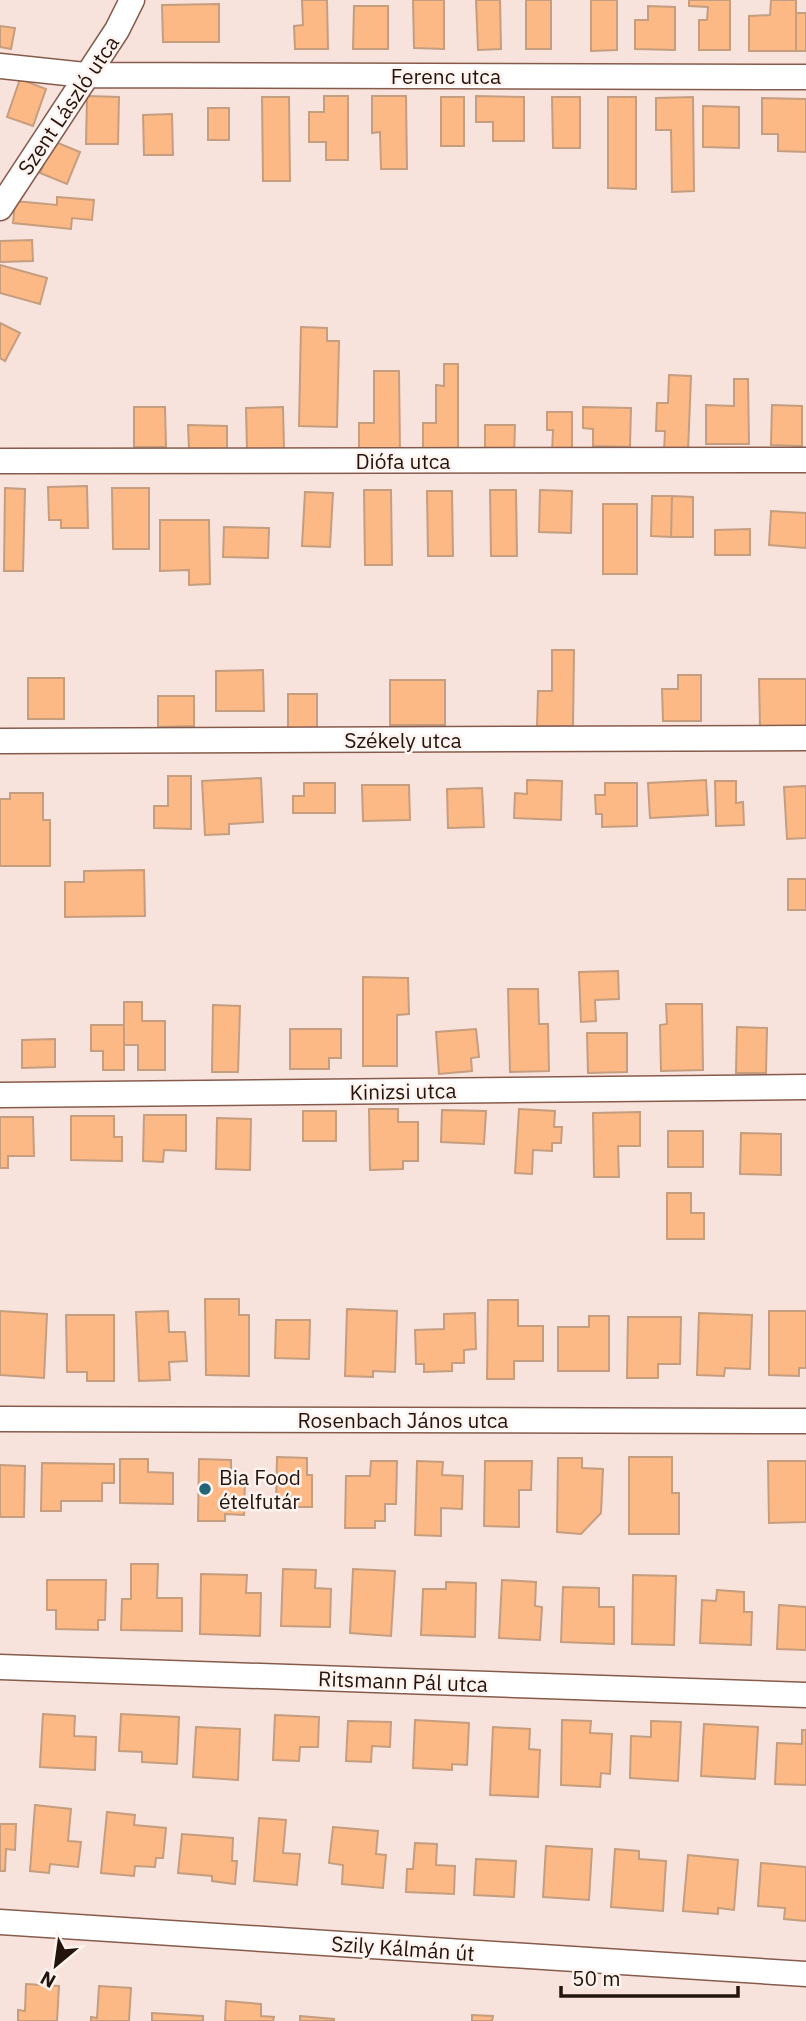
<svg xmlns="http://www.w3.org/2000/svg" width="806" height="2021" font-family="'IBM Plex Sans',sans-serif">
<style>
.building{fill:#fcb986;stroke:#c59d7f;stroke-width:2}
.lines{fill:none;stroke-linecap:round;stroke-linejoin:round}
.minor-casing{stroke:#875b4c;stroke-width:27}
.minor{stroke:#fff;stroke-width:24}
.poi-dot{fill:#216577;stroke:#fef3ef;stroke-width:2.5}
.labels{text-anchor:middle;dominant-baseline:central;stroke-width:5;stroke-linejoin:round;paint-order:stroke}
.street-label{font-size:21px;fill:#25140e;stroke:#fef3ef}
.poi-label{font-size:21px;fill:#25140e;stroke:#fef3ef;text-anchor:start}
</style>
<rect width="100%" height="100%" fill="#f8e3dc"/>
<path class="building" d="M302,0H327L328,49H295L294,26L303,25Z
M413,0H444V49L414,48Z
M476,0H500L501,49L478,50Z
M526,0H551V49H526Z
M591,0H617V50L591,51Z
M689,0H730V50H699V20H707L708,7L689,6Z
M771,0H796V51H749V16L770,15Z
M219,4V42H163L162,5Z
M354,6H388V49H353Z
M648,6L675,7V50L635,49V20H648Z
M796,13H806V51H796Z
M0,26L15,28L11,49L0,47Z
M20,79L46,89L33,126L7,117Z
M87,96L119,97L118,144H86Z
M324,96H348V160H326V142H309V112H324Z
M372,96H406L407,169H381L380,132L372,133Z
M476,96L524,97V141H493V122H476Z
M262,97H289L290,181H263Z
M441,97H464V146H441Z
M552,97H580V148H553Z
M608,97H636V189L608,188Z
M693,97L694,191L672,192L671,130H656V98Z
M762,98L806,99V152L778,151V134H762Z
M703,106L739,107V148L703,147Z
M208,108H229V140H208Z
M172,114L173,155H144L143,115Z
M53,141L80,152L67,184L40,173Z
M57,197L94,200L92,220L72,218L71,229L13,223L15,201L57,205Z
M32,240L33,261L0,262V241Z
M0,265L47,278L40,304L0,293Z
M0,323L20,333L5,361L0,358Z
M301,327L327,328V341H339L337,427L299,426Z
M444,364H458V455H423V423H436V385L444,386Z
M374,371H399L400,453H359V423H374Z
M669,375L691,376L688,452L664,451L665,431H656L657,403H668Z
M734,379H748L749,444H706V405L734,406Z
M772,405L802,406V446L771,445Z
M134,407H165L166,447H134Z
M283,407L284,450L247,451L246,408Z
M583,407L631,408L630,447L593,446V429L583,428Z
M547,412H572V453H552L553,430H547Z
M188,425L227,426V449H189Z
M485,425H515L514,454H485Z
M87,486L88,528H61V520H49L48,487Z
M5,488L25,489L23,571H4Z
M112,488H149V549H113Z
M364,490H391L392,565H365Z
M490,490H516L517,556H491Z
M540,490L572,491L571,533L539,532Z
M427,491H452L453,556H428Z
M305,492L333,493L330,547L302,546Z
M652,496H672L671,537L651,536Z
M672,496L693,497V537H671Z
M603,504H637V574H603Z
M771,511L806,513V548L769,545Z
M160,520H209L210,584L189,585V570L160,571Z
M224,527L269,528L268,558L223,557Z
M750,529V555H715V530Z
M552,650H574L573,726H537L538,691H552Z
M263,670L264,711H216V671Z
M678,675H701V721H663L662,689H678Z
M28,678H64V719H28Z
M759,679H806V726H760Z
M390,680H445V725H390Z
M288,694H317V728H288Z
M158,696H194V726L158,727Z
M168,776H191V829L154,828V806H168Z
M261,778L263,822L229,824V834L205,835L202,781Z
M527,780L562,781L561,820L514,818L515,793L527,794Z
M706,780L708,815L650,818L648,783Z
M715,781H736V803L743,802L744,825L716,826Z
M304,783H335V813H293V796H304Z
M605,783H637V826L602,827V814H596L595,795H605Z
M362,785H409L410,820L363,821Z
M806,786V838L787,839L784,787Z
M482,788L484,827L448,828L447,789Z
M10,793H43V820H50V866H0V799H10Z
M144,870L145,916L65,917V882H84V871Z
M788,879H806V910H788Z
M618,971L619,999L595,1000L596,1021L581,1022L579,972Z
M363,977L408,978L409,1014L397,1015V1066H363Z
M508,989H538L539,1024H548L549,1071L510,1072Z
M124,1002H142V1021H165V1070H138V1045H124Z
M666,1004H702L703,1070L661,1071L660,1025L667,1024Z
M213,1005L240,1006L238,1072H212Z
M91,1025H124V1070H103V1051H91Z
M737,1027L767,1028L766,1073H736Z
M290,1029H341V1058H329V1069H290Z
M476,1029L479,1057L471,1058L472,1071L439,1074L436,1032Z
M587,1033H627V1072L588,1073Z
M55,1039V1067L22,1068V1040Z
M369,1109H398V1122H418V1161H403V1169L370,1170Z
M519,1109L555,1111L554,1127H562L561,1143H552V1151L533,1150L532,1174L515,1173Z
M442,1110L486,1111L484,1144L441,1142Z
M303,1111H336V1141H303Z
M640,1112V1146H618L619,1177H594L593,1113Z
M144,1115H186V1151L164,1150L163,1162L143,1161Z
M71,1116H114V1137H122V1161L71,1160Z
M0,1117H33L34,1156H8V1168H0Z
M217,1118L251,1119L250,1170L216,1169Z
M668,1131H703V1167H668Z
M741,1133L781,1134V1175L740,1174Z
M667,1193H691V1213H704V1239H667Z
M205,1299H239V1315H249V1376L206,1375Z
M488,1300H518V1326H543V1361H514V1379H487Z
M347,1309L397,1311L395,1372L373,1371V1377L345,1376Z
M0,1311L47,1314L44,1378L0,1375Z
M168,1311L169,1332H185L187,1361L169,1362L170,1380L139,1381L136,1312Z
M769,1311H806V1368H799V1376L769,1375Z
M475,1313L476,1349L464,1350V1363H452V1371L424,1372V1364H416L415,1330L444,1329V1314Z
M699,1313L752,1315L750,1369L725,1368L724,1376L697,1375Z
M66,1315H114V1381H87V1372H67Z
M589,1316H609V1371H558V1327H589Z
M628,1317H681L680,1364H658V1378H627Z
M276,1320H310L309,1359L275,1358Z
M277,1457L307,1458V1475H312V1507H276Z
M629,1457H672V1493H679V1534H629Z
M558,1458H582V1468L603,1469L601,1513L581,1534L557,1532Z
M120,1459H148V1472L173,1473V1504L120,1503Z
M199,1459L231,1460V1478L245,1479L244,1515L225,1514V1521H198Z
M371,1461H397L396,1504H385V1521H375V1528H345L346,1476H370Z
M417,1461L443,1462L442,1475L463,1476L462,1509L441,1508V1536L415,1535Z
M485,1461H532L531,1490H519V1527L484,1526Z
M768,1461H806V1522L769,1523Z
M42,1463L114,1464V1483H102V1501H61V1511H41Z
M0,1465L25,1466L24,1517H0Z
M131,1564H158L157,1598H182V1631L121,1630L122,1599H131Z
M283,1569L316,1570L315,1588L331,1589L330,1627L281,1626Z
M353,1569L395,1571L391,1636L350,1633Z
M201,1574L247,1575L246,1593H261L260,1636L200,1634Z
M633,1575L676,1576L674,1645L632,1644Z
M47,1580H106L105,1620H98V1630L56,1629V1610H47Z
M502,1580L536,1582L535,1606L542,1607L540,1640L499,1638Z
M446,1582L476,1583L475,1637L421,1635L423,1589H446Z
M563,1587L599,1588V1607H614V1644L561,1642Z
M717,1590L744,1592V1612H752L751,1645L700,1643L702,1600L716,1601Z
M779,1605L806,1607V1650L777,1649Z
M43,1714L75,1716L74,1736L96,1737L95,1770L40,1767Z
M121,1714L179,1717L177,1764L142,1762V1752L119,1751Z
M275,1715L319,1717L318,1747H300L299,1761L273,1760Z
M415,1720L469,1723L467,1765L452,1764V1770L413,1768Z
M562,1720L591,1721L590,1733L612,1734L610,1774L601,1773L600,1787L561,1785Z
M348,1721L391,1722L390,1747L372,1746L371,1762L346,1761Z
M651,1721L681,1722L678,1781L630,1778L631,1736L651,1737Z
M704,1724L758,1727L755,1779L701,1776Z
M196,1727L240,1729L238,1780L193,1777Z
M493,1727L530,1729L529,1749L540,1750L538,1797L490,1795Z
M802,1730H806V1785L775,1784L777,1743L802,1744Z
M35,1805L71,1809L68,1841L81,1842L78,1867L50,1864L49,1873L30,1871Z
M107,1812L135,1815L134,1825L166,1828L163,1858H156L155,1867L135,1866L134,1876L101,1873Z
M259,1818L286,1820L283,1853L300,1854L297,1885L254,1881Z
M0,1824H16L15,1850L6,1849L5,1871H0Z
M333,1827L378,1831L376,1854L386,1855L383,1888L342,1884L343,1865L329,1863Z
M182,1834L233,1838L232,1861H237L235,1884L212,1881V1876L178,1873Z
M415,1843L437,1844L436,1865L455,1866L454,1894L406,1892L407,1869H413Z
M546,1846L592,1849L589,1900L543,1897Z
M615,1849L639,1851V1859L666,1861L663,1911L611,1907Z
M688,1855L738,1860L734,1910L718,1908V1914L683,1911Z
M476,1859L516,1861L514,1897L474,1895Z
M761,1863L806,1867V1921L784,1919L785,1908L758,1906Z
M26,1984L59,1986L57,2021H18V2010L25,2011Z
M99,1986L131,1988L129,2021H91V2017L97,2018Z
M226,2001L261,2004V2016L274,2017L273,2021H225Z
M152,2013L203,2016V2021H152Z
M472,2015L493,2016L492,2021H472Z
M300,2016L334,2019V2021H300Z"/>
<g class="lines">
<defs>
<path id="minor" d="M0,66L85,75L806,77
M0,208L117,30L132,0
M0,461L806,460
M0,741L806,738
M0,1095L806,1087
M0,1419L806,1421
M0,1667L806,1695
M0,1922L806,1974"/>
</defs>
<use href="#minor" class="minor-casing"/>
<use href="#minor" class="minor"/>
</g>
<circle class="poi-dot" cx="205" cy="1489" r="7"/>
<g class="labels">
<g class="street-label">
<text x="446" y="76">Ferenc utca</text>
<text transform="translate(68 105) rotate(-56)">Szent László utca</text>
<text x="403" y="461">Diófa utca</text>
<text x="403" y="740">Székely utca</text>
<text transform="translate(403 1091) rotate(-1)">Kinizsi utca</text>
<text x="403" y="1420">Rosenbach János utca</text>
<text transform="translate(403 1681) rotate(2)">Ritsmann Pál utca</text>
<text transform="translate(403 1948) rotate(4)">Szily Kálmán út</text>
</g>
<g class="poi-label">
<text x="219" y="1477">Bia Food<tspan x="219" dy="24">ételfutár</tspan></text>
</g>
</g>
<g transform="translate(56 1965) rotate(209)" stroke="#fef3ef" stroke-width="5" paint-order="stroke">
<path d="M0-5L12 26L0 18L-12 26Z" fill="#25140e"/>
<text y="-10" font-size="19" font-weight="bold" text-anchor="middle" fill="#25140e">N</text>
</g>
<path d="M561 1986v10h177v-10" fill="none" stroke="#25140e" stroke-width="3.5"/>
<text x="572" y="1986" font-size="21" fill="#25140e" stroke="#fef3ef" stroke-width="5" paint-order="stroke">50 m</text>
</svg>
